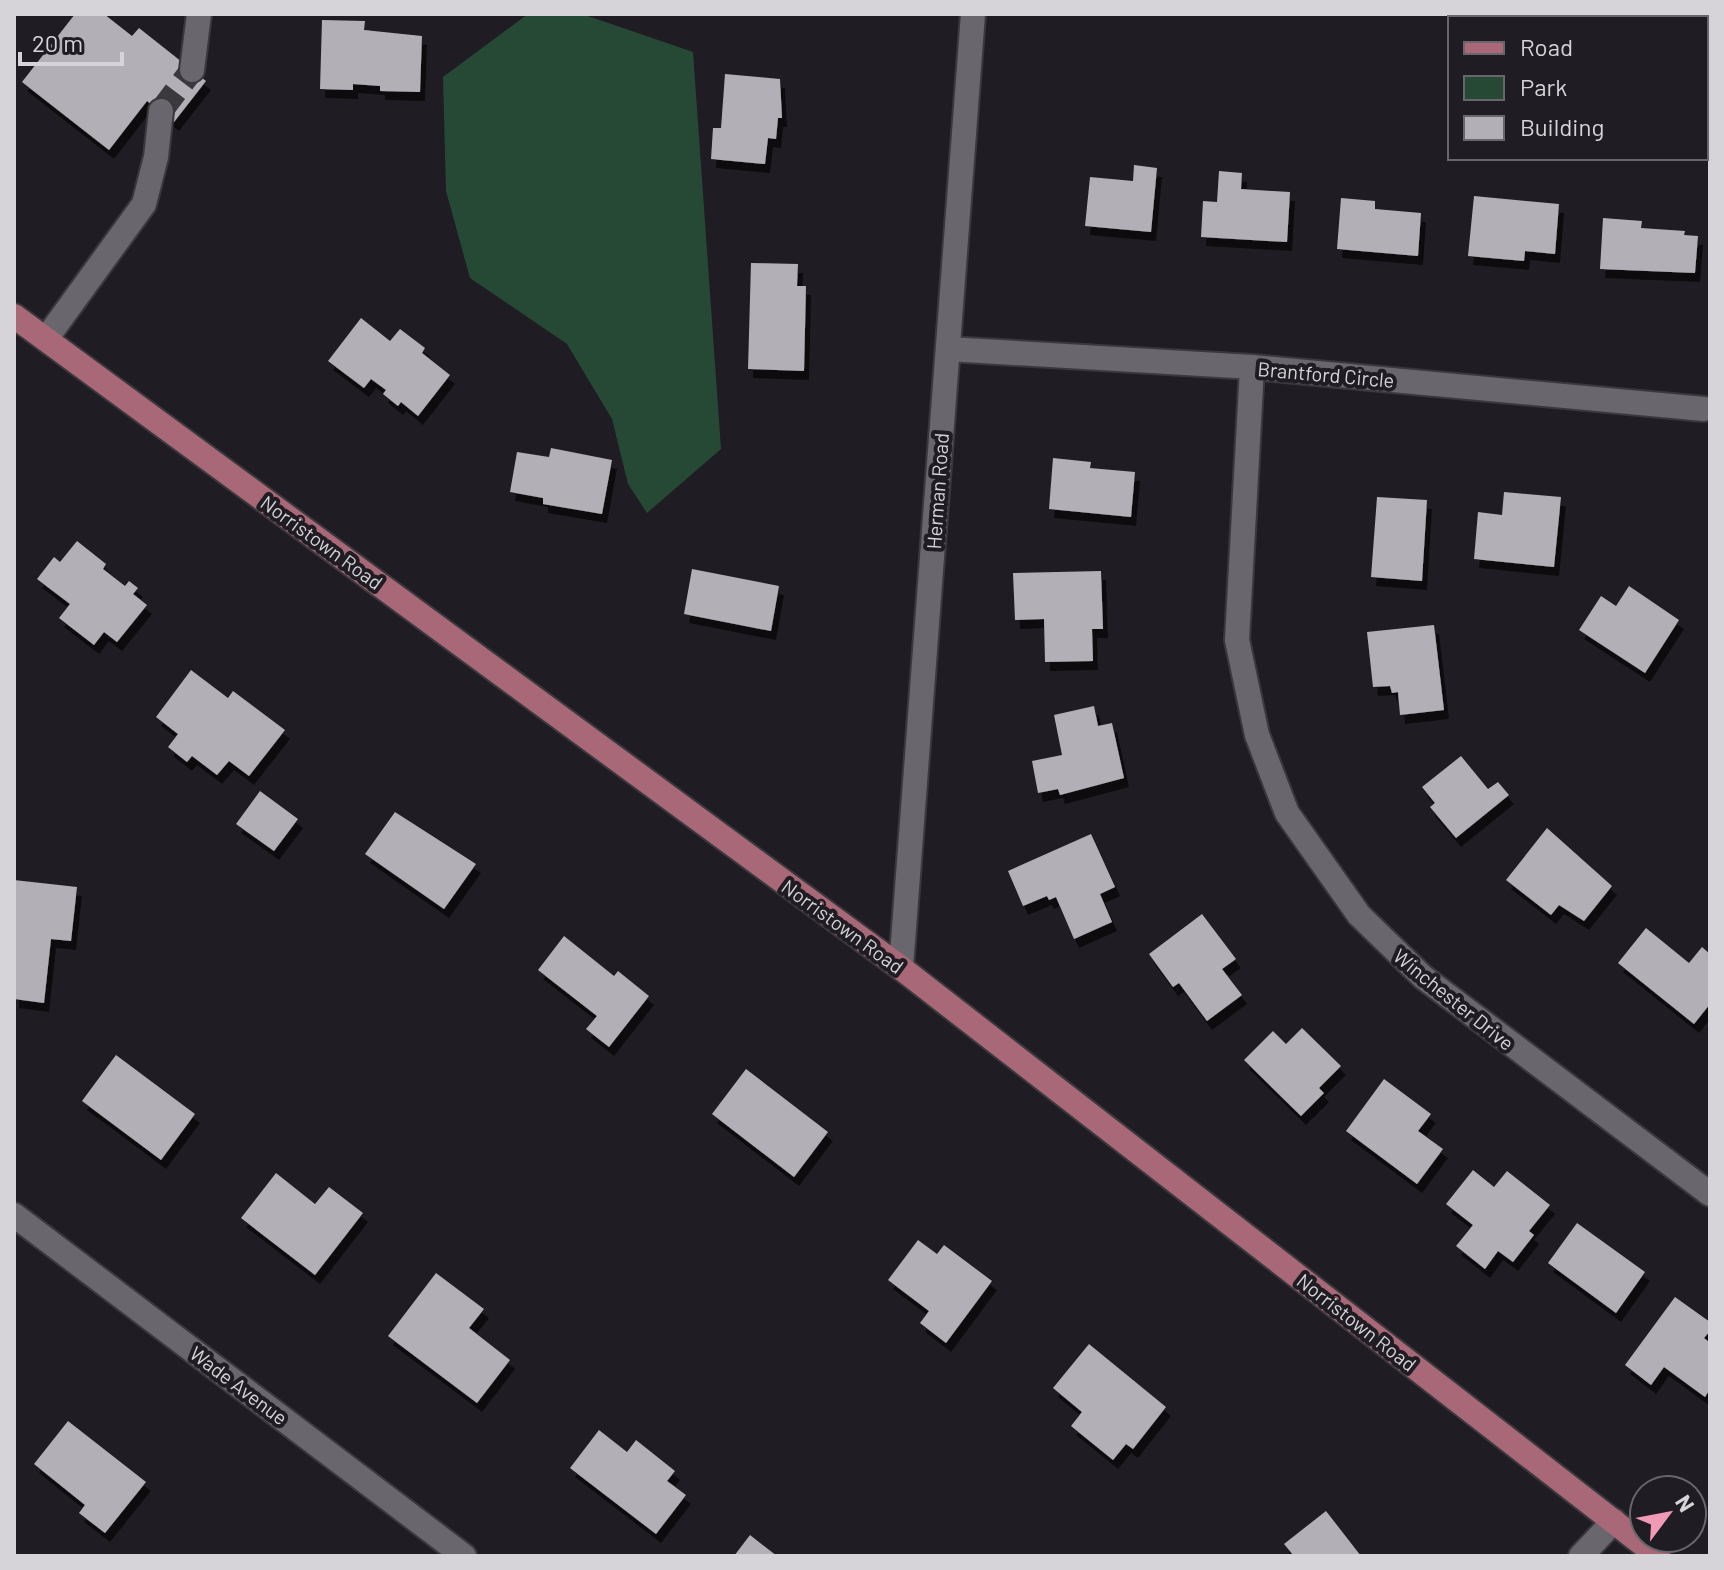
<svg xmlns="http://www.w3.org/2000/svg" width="1724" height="1570" font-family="Barlow,sans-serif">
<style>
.green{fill:#264936}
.building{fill:#b2afb7;filter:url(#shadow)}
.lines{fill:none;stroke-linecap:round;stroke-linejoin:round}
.minor-tunnel{stroke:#3b383e;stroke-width:24;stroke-dasharray:24 12;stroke-linecap:butt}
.minor-casing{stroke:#3a383d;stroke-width:28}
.major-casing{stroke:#3a383d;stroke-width:28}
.minor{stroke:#6a666d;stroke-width:24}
.major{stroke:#a96877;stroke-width:24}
.labels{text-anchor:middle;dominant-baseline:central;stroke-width:8;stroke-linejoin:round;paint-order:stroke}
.street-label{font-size:20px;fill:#d6d4d8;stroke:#201c23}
</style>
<defs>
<filter id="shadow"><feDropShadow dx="5" dy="9" stdDeviation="0" flood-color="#0009"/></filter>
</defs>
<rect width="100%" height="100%" fill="#201c23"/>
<path class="green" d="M528,14H582L693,52L721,449L647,513L628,484L612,419L567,344L470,278L446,191L443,77Z"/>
<path class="building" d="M75,14H104L132,36L139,28L206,81L174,122L147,101L109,150L22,82Z
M1608,14H1695V18H1608Z
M322,20L365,21L364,30L422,36L420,92L380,91V86L353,84V90L320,89Z
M725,74L780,79L782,118H778L776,139L768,138L765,164L711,159L713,128H721Z
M1134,165L1157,168L1151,232L1085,226L1090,177L1133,181Z
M1219,171L1242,173L1241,189L1290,192L1287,242L1201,237L1203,201L1217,202Z
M1474,196L1559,204L1555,254L1525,251L1524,261L1468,256Z
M1341,198L1375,201V209L1421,213L1418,256L1337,249Z
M1603,218L1642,221L1641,228L1685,231L1684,235L1698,236L1695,273L1600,269Z
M751,263L798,264L797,286H806L804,371L748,369Z
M361,318L390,341L400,329L425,348L422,353L450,375L418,416L401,402L398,406L383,394L386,390L371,379L364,388L328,361Z
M551,448L612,460L602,514L543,504V498L510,492L517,452L549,457Z
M1053,458L1091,462L1090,468L1135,472L1131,517L1049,509Z
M1504,492L1561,497L1554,567L1474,559L1478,512L1502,515Z
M1377,497L1427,500L1422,581L1371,577Z
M77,541L106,564L103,569L125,586L129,581L138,588L133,594L147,605L117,642L104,632L94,645L59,618L70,604L37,579L54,557L60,562Z
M692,569L779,586L771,631L684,614Z
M1101,571L1103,629H1092L1093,661L1045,662L1044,619L1015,620L1013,573Z
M1629,586L1679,620L1645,673L1579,630L1601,596L1616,606Z
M1434,625L1444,710L1400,715L1398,692L1392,693L1390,686L1373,687L1367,632Z
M191,670L228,698L233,691L285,730L249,776L229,761L217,775L192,756L187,762L168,747L178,734L156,717Z
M1094,706L1098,726L1112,723L1124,778L1060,795L1058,789L1038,793L1032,761L1062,755L1054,715Z
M1461,756L1488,789L1498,782L1509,795L1456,838L1430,807L1435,803L1422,787Z
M260,791L298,819L274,851L236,824Z
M395,812L476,864L444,909L365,854Z
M1547,828L1612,886L1584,921L1559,905L1551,915L1506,880Z
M1091,834L1115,887L1100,894L1112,922L1074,939L1056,897L1049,900L1047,896L1023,906L1008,871Z
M14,880L77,887L71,941L51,939L44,1003L14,999Z
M1202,914L1236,959L1222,969L1242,995L1207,1021L1179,983L1173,987L1149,954Z
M1646,928L1689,963L1702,947L1710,954V1004L1694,1024L1618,963Z
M564,936L614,976L618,971L649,996L609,1047L586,1029L597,1016L538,970Z
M1302,1028L1341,1066L1319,1088L1324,1093L1301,1116L1244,1060L1273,1031L1286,1044Z
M116,1055L195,1114L161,1160L82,1101Z
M746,1069L828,1132L794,1177L712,1114Z
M1384,1079L1431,1114L1418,1131L1443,1149L1417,1184L1346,1131Z
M1473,1170L1494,1187L1507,1171L1550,1205L1529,1231L1534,1235L1513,1262L1498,1251L1485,1269L1456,1246L1473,1225L1446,1204Z
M276,1173L315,1204L329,1187L363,1213L315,1275L241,1218Z
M1577,1223L1645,1272L1616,1313L1548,1263Z
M918,1240L937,1254L944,1245L992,1281L946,1343L920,1323L929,1311L888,1280Z
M436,1273L484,1309L469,1328L510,1360L477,1403L388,1336Z
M1675,1297L1710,1322V1331L1704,1338L1710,1343V1389L1705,1397L1664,1367L1651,1385L1625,1365Z
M1089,1344L1166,1407L1133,1449L1126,1444L1113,1460L1071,1426L1082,1412L1053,1388Z
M68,1421L146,1482L105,1533L79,1513L85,1505L34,1464Z
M599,1430L627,1452L636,1440L675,1471L667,1481L686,1495L656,1534L570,1468Z
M1326,1511L1361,1556H1294L1284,1544Z
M750,1535L777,1556H734Z"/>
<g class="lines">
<path class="minor-tunnel" d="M161,111L192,70"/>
<defs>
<path id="minor" d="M192,70L199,14
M46,339L144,204L156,157L161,111
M948,349L1252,367L1704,409
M1252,367L1237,640L1257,735L1287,813L1359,915L1423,977L1710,1194
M901,968L973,14
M14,1215L464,1556
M1581,1556L1614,1521"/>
<path id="major" d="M14,316L901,968L1658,1556"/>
</defs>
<use href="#minor" class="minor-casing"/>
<use href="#major" class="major-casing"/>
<use href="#minor" class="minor"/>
<use href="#major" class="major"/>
</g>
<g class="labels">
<g class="street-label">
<text transform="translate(1326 374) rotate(5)">Brantford Circle</text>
<text transform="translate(937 491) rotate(-86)">Herman Road</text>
<text transform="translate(322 542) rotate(36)">Norristown Road</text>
<text transform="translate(843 926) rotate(36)">Norristown Road</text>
<text transform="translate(1454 999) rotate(39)">Winchester Drive</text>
<text transform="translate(1357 1322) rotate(38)">Norristown Road</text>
<text transform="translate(239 1385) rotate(37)">Wade Avenue</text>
</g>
</g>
<rect width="1724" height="1570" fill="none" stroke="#d6d4d8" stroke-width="32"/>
<rect x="1448" y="16" width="260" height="144" fill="#201c23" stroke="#69666b" stroke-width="2"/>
<rect x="1464" y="42" width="40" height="12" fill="#a96877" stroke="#69666b" stroke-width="2"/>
<text x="1520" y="56" font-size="24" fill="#d6d4d8">Road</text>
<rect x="1464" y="76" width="40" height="24" fill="#264936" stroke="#69666b" stroke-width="2"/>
<text x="1520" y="96" font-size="24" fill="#d6d4d8">Park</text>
<rect x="1464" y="116" width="40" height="24" fill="#b2afb7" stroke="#69666b" stroke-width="2"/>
<text x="1520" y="136" font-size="24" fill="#d6d4d8">Building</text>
<g transform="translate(1668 1514) rotate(58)"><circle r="38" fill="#201c23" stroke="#69666b" stroke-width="2"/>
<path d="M0-6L14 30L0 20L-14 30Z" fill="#f09ab5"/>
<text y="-12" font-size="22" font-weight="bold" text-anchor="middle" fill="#d6d4d8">N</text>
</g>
<path d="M20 52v12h102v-12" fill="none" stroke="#d6d4d8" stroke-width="4"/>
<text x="32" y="52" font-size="24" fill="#d6d4d8" stroke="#201c23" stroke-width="6" paint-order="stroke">20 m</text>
</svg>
